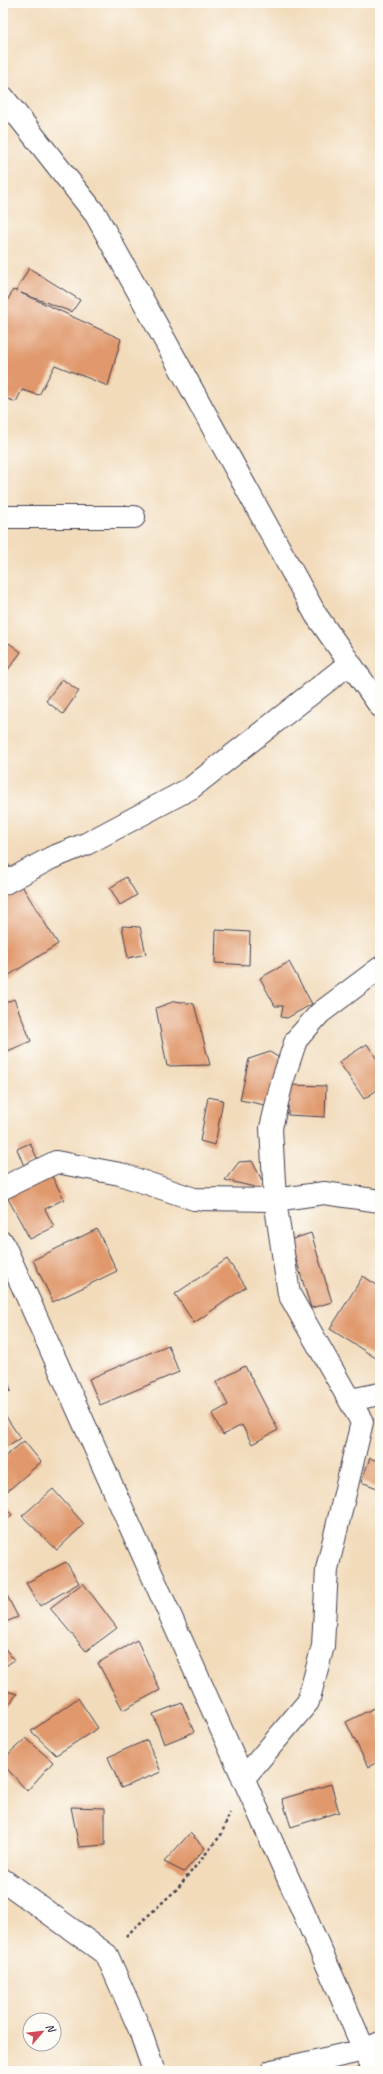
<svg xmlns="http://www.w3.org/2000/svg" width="383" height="2074" font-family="Caveat,sans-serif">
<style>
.building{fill:#e0986c}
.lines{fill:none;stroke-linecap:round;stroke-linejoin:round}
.minor-casing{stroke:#413e4e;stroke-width:24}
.path{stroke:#413e4e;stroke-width:2.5;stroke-dasharray:3 3;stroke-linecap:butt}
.minor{stroke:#fff;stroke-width:22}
</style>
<rect width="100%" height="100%" fill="#fdfcf7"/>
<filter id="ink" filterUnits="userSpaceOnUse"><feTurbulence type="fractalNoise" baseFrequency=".025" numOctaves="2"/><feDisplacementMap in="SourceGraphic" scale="8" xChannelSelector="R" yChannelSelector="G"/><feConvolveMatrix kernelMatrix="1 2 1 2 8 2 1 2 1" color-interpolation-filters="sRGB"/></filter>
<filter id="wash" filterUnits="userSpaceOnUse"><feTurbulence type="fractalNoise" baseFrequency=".012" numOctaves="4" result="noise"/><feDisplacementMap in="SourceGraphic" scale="16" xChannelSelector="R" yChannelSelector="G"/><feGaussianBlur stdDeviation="0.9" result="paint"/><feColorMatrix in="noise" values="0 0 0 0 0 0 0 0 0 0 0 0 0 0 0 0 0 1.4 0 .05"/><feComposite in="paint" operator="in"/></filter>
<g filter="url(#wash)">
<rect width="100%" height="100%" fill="#f2dbbb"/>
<g id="blocks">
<path class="building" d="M29,268L80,300L72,312L21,293L121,339L108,386L55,365L39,395L22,390L16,402L3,397V309L13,290L16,291Z
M9,643L21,652L7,671L3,668V650Z
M62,679L79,691L63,714L46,701Z
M3,854L12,872L3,877Z
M126,877L137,895L120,905L110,888Z
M17,878L58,944L3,979V887Z
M122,926L140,927L146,954L128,958Z
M216,930L250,932L249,965L215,963Z
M289,962L312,1004L287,1018L281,1017L283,1006H275L260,978Z
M14,999L31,1041L3,1053V1004Z
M175,1001L194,1004L210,1065L167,1066L156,1008Z
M367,1044L380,1064V1088L364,1099L339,1062Z
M270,1052L284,1061L275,1107L240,1100L249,1059Z
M289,1085L326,1086L325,1117L288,1115Z
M208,1097L223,1100L215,1145L200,1141Z
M30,1143L38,1160L24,1166L17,1149Z
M252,1161L267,1190L225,1180L239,1162Z
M49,1171L64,1199L45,1209L54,1227L30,1239L6,1195Z
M97,1229L117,1271L53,1302L33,1260Z
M311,1233L332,1302L311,1308L290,1240Z
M227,1259L246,1287L194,1323L175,1294Z
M363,1276L380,1287L379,1360L330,1329Z
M168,1345L179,1372L100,1405L89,1379Z
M3,1364L11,1391L3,1393Z
M245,1366L278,1430L252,1444L242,1425L223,1435L212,1414L228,1405L216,1382Z
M3,1412L20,1438L3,1449Z
M24,1441L41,1462L3,1495V1458Z
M370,1458L380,1462V1489L361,1482Z
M53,1489L84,1524L57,1550L22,1516Z
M3,1505L12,1515L3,1523Z
M66,1562L79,1583L40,1606L26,1583Z
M83,1583L117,1628L86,1651L50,1608Z
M3,1588L18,1617L3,1623Z
M137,1640L160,1690L123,1710L98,1663Z
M3,1646L14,1660L3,1668Z
M3,1690L17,1694L8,1706L3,1709Z
M78,1698L98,1728L56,1755L31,1731Z
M182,1703L194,1732L164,1744L153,1714Z
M374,1708L380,1720V1761L368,1767L346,1722Z
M26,1738L53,1762L27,1791L3,1764V1759Z
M147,1740L161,1772L121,1788L108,1757Z
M331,1784L339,1812L291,1827L282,1799Z
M71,1807L105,1808V1845L79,1847Z
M190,1833L205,1848L184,1872L164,1862Z"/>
</g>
</g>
<g filter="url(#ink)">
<use href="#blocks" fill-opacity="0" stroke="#413e4e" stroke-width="1"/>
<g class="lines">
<defs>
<path id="minor" d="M3,97L96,215L316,615L380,706
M3,517H134
M3,884L51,858L86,844L191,788L350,663
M3,1188L56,1162L120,1174L194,1199L275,1200L324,1193L380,1201
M3,1243L337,1987L373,2071
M350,1400L380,1394
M243,1779L308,1702L323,1646L327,1569L362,1422L289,1294L275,1200L271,1128L282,1082L296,1040L320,1013L380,968
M3,1880L107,1955L139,2028L154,2071
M272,2071L364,2050L380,2043"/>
</defs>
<use href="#minor" class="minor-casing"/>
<path class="path" d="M126,1936L177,1889L221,1835L230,1813"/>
<use href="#minor" class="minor"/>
</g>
</g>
<rect width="383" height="2074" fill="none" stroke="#fdfcf7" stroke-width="16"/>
<g transform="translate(42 2032) rotate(62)"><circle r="19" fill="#fdfcf7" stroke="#a5a5ac"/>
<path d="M0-3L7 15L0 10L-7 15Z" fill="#d1495b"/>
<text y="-6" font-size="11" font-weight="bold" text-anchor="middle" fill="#22223b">N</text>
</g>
</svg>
